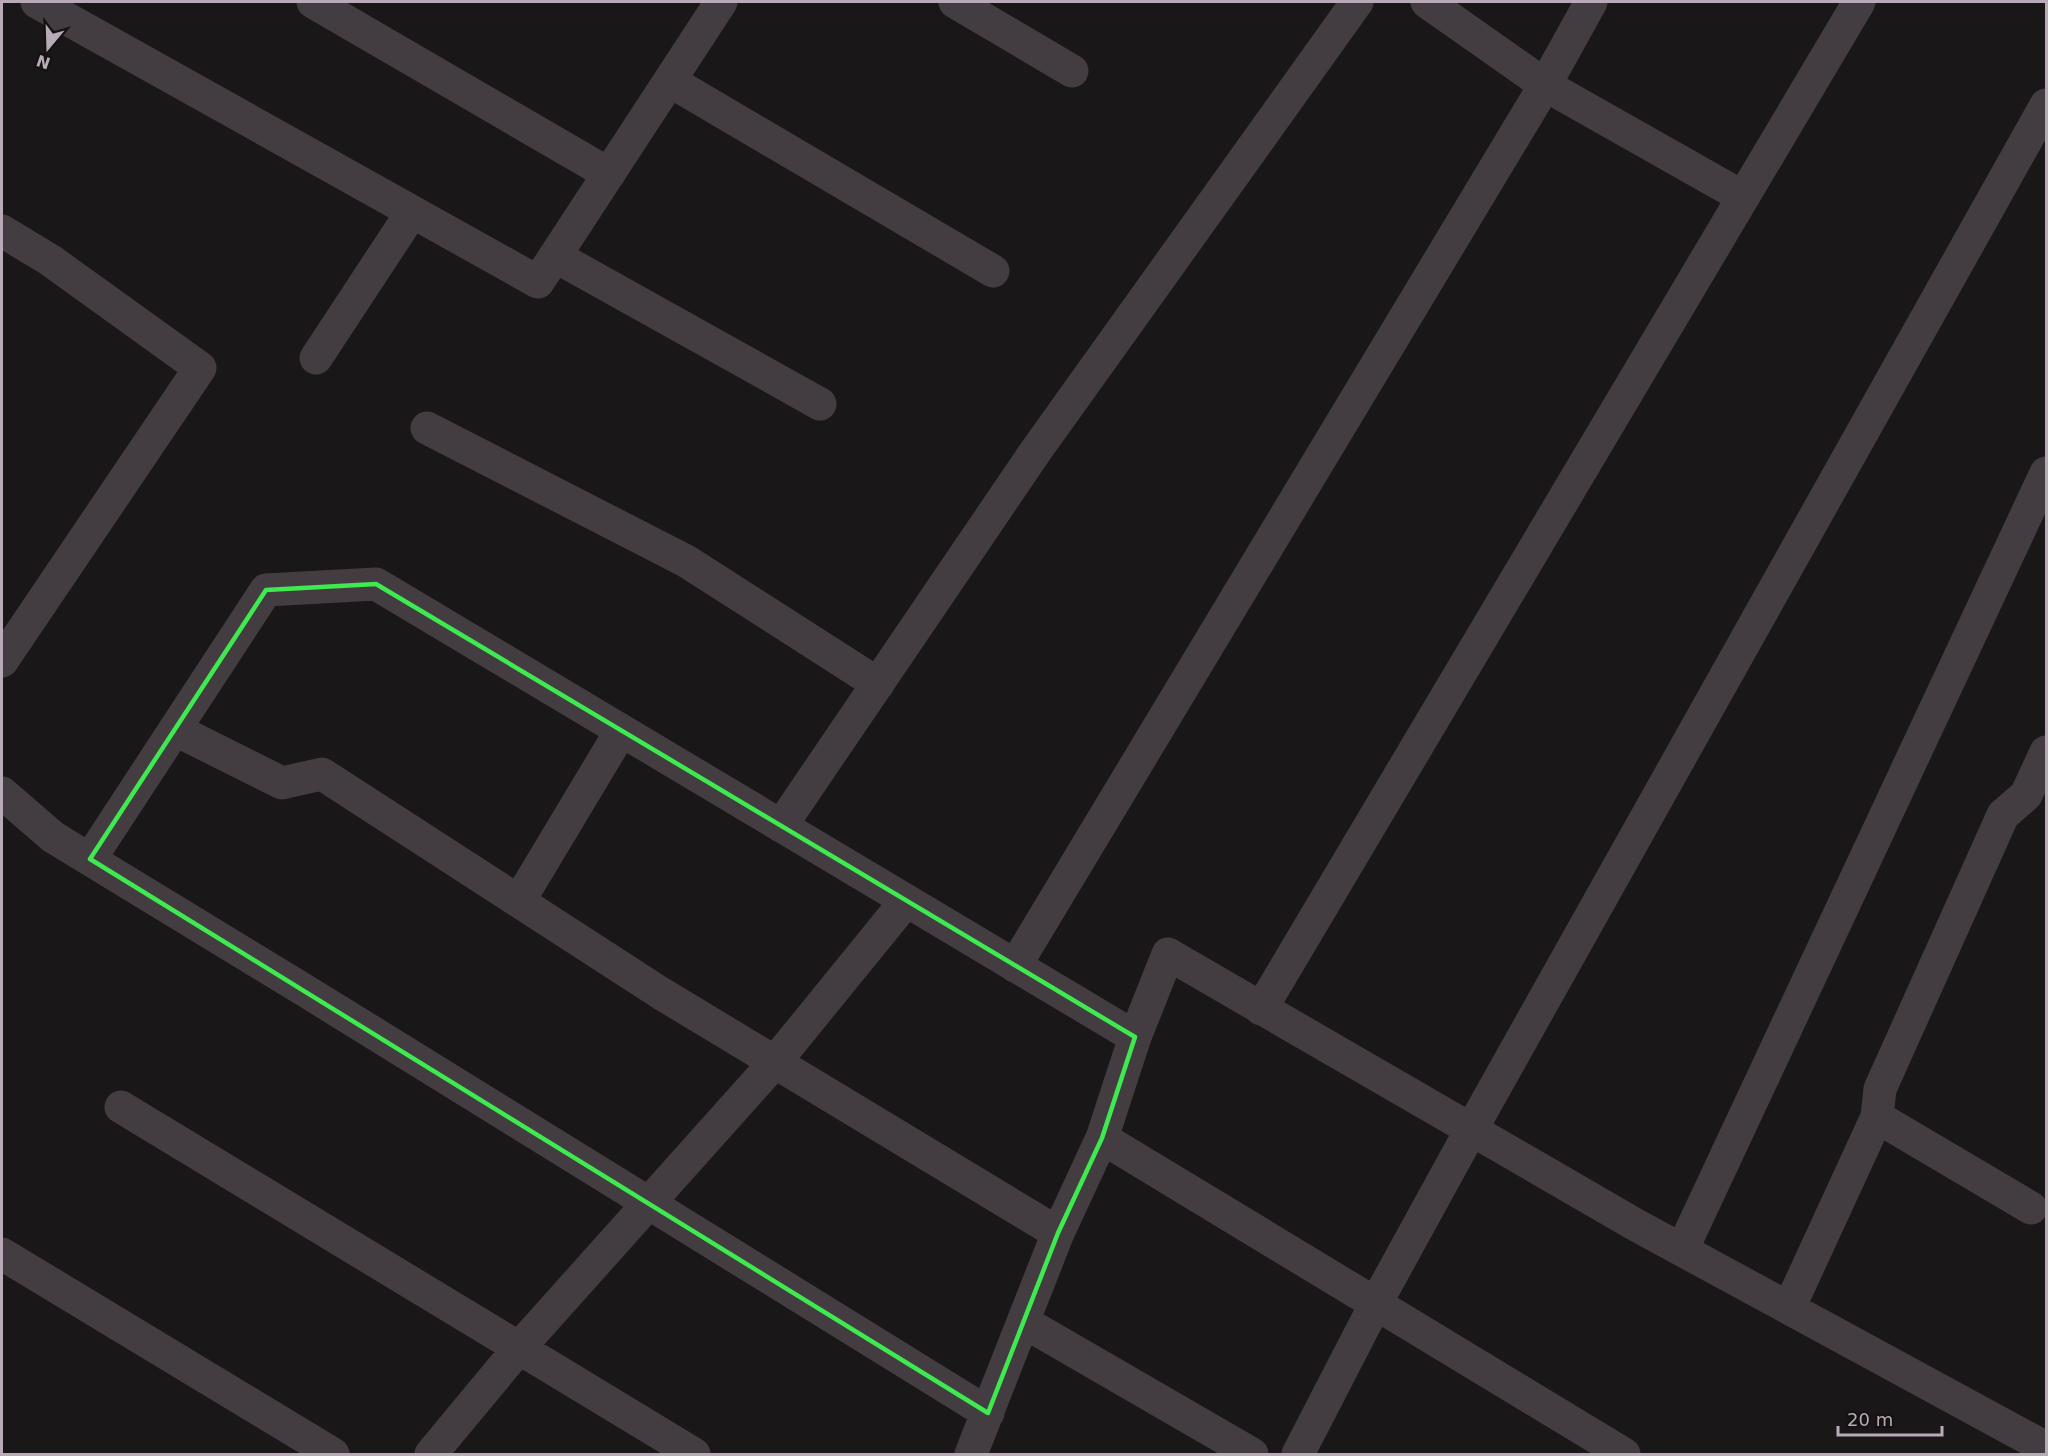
<svg xmlns="http://www.w3.org/2000/svg" width="2048" height="1456" font-family="'DejaVu Sans',sans-serif">
<style>
.lines{fill:none;stroke-linecap:round;stroke-linejoin:round}
.minor{stroke:#433d41;stroke-width:33}
.marked{fill:none;stroke:#3eea4f;stroke-width:4.5;stroke-linejoin:round}
</style>
<rect width="100%" height="100%" fill="#191718"/>
<g class="lines">
<path class="minor" d="M37,2L538,282L721,2
M313,2L609,174
M955,2L1072,71
M1427,2L1545,85L1743,197
M670,81L993,271
M2,231L50,260L200,368L2,661
M555,256L820,404
M316,358L412,212
M427,428L686,561L878,684
M176,730L282,783L322,774L662,994L1058,1233
M2,793L53,837L309,993L988,1413
M781,826L1035,452L1357,2
M90,859L266,590L376,584L1135,1037
M519,901L621,731
M1015,966L1545,85L1591,2
M1261,1009L1859,2
M121,1107L694,1454
M1877,1117L2031,1208
M1102,1138L1624,1454
M1682,1250L2046,473
M2,1254L333,1454
M1789,1308L1877,1117L1880,1089L2003,815L2026,795L2046,752
M1024,1322L1252,1454
M431,1454L519,1348L775,1062L906,901
M971,1454L1058,1233L1102,1138L1135,1037L1168,954L1636,1225L2046,1448
M1298,1454L1376,1303L1471,1130L2046,105"/>
</g>
<path class="marked" d="M376,584L1135,1037L1102,1138L1058,1233L988,1413L90,859L266,590Z"/>
<rect width="2048" height="1456" fill="none" stroke="#b8aab6" stroke-width="6"/>
<g transform="translate(48 48) rotate(199)" stroke="#141213" stroke-width="4.5" paint-order="stroke">
<path d="M0-4.5L10 22L0 15L-10 22Z" fill="#b8aab6"/>
<text y="-9" font-size="16" font-weight="bold" text-anchor="middle" fill="#b8aab6">N</text>
</g>
<path d="M1838 1426v9h104v-9" fill="none" stroke="#b8aab6" stroke-width="3"/>
<text x="1847" y="1426" font-size="18" fill="#b8aab6" stroke="#141213" stroke-width="4.5" paint-order="stroke">20 m</text>
</svg>
